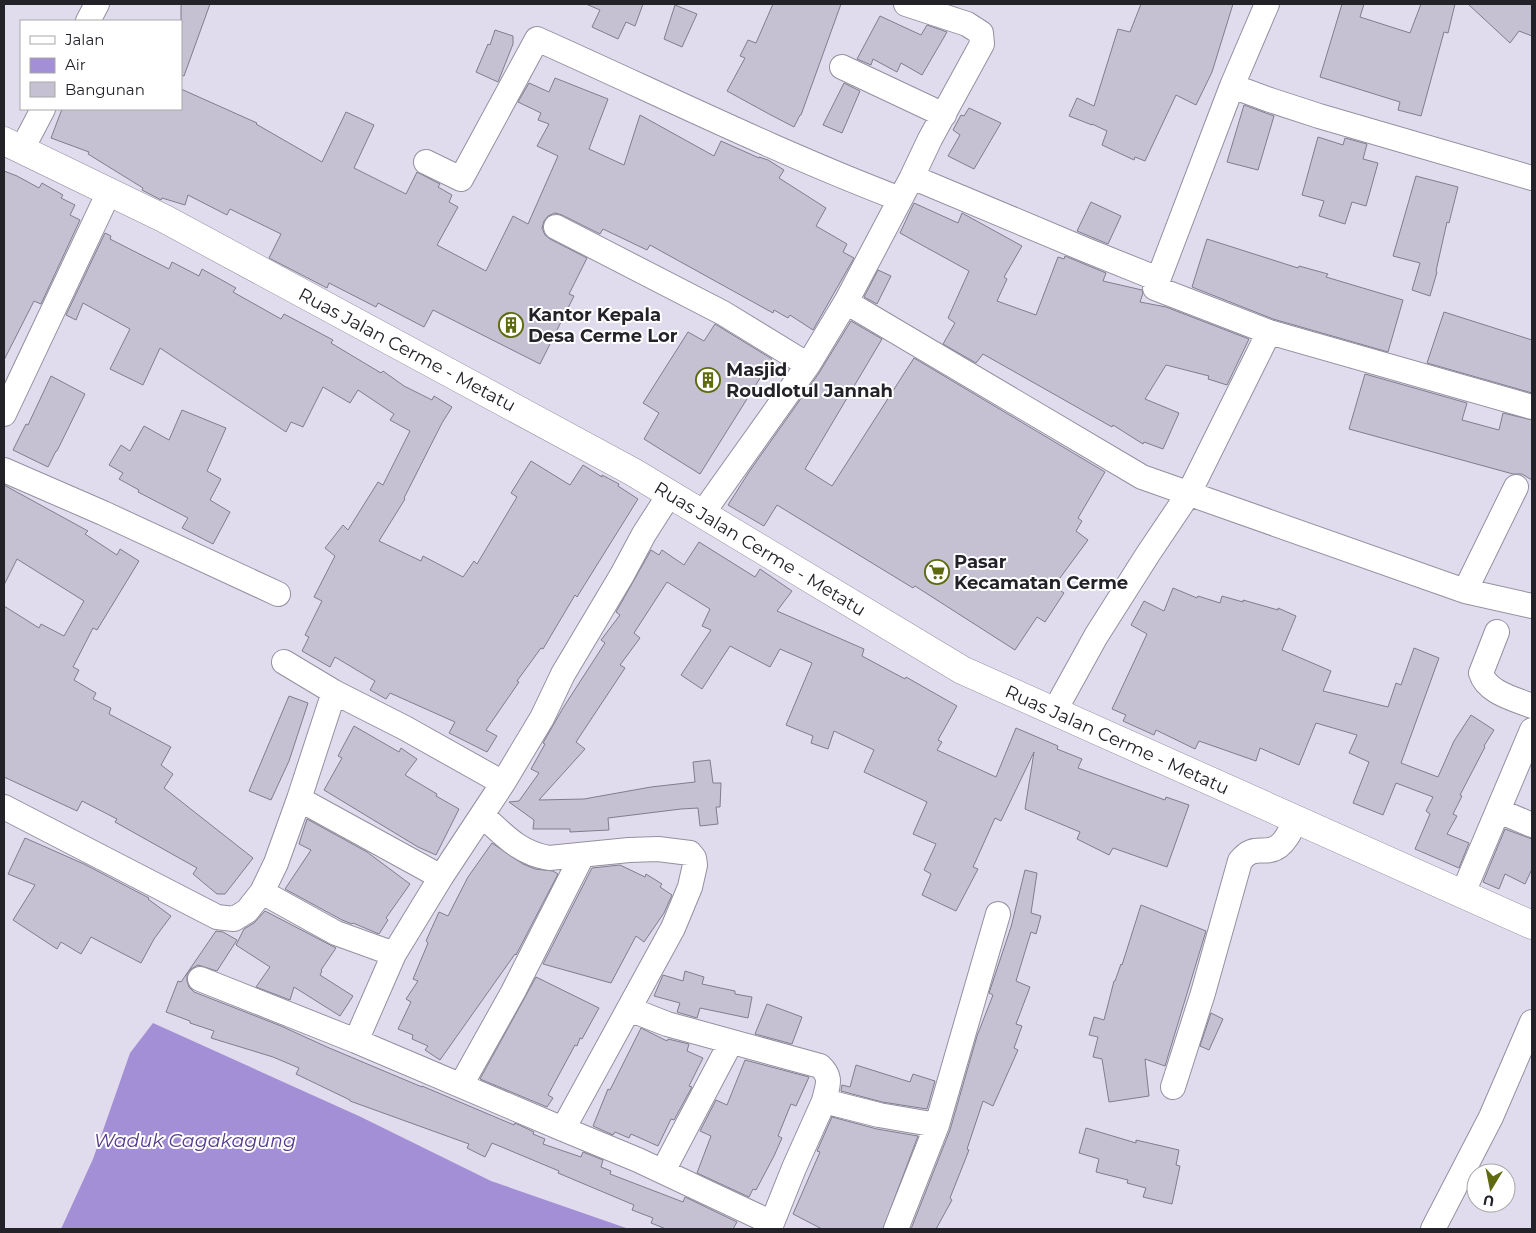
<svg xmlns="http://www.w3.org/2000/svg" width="1536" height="1233" font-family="Montserrat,sans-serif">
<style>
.water{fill:#a38fd5}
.building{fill:#c5c1d2;stroke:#807d8d}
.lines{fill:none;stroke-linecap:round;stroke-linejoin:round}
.minor-casing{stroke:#9490a0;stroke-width:26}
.secondary-casing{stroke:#9490a0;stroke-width:29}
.minor{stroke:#fff;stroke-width:24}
.secondary{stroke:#fff;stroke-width:28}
.labels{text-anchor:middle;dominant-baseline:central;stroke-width:4;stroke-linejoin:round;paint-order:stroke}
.poi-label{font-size:18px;font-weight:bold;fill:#242229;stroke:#fff;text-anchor:start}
.street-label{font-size:18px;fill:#242229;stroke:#fff}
.water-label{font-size:19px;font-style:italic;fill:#573a8d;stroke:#fff}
</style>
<rect width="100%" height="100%" fill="#e0dcee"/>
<path class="water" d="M153,1023L361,1117L491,1181L629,1229H61L93,1159L130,1053Z"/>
<path class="building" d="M181,4H210L184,76L181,75Z
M586,4H643L635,26L626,22L618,39L592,27L600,10Z
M773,4H841L801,115H800L794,127L769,114L727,91L745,58L740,56L748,40L756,43Z
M1141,4H1233L1212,72L1196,105L1176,95L1145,161L1135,157L1134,160L1102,145L1107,131L1092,124V125L1069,116L1077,98L1094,106L1118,29L1130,32Z
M1342,4H1364L1360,17L1410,33L1421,4H1455L1448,33L1444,32L1421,116L1398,110L1400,102L1320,77Z
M1468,4H1532V36L1519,31L1510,43Z
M675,5L697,14L682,47L664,39Z
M880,16L921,35L927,25L947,32L922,75L901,63L897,72L873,59L871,65L857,59Z
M495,30L513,36V44L498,82L476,72L488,44L490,45Z
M555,78L608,99L589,149L624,165L640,115L714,156L721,141L759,158V157L768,160L784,170L779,178L826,208L816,226L847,244L843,252L854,258L813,330L790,315L788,318L774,310L773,313L650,245L647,250L603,229L600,234L562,215L555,213L548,216L544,221L542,228L545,235L550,239L587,258L569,294L574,296L540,364L433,310L424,327L378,303L376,307L329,283L327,288L269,258L281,234L230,209L227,215L188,195L185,205L162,198L161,200L142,190L143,188L88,154L89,152L51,138L62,109H181V89L257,123L256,124L322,162L346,112L374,125L354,168L406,194L417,172L440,184L438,187L452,195L449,202L458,207L437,245L486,271L513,216L528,224L558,156L537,146L549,124L538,120L541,113L518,102L529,83L549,92Z
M844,83L860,91L842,133L823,125Z
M1244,105L1274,116L1258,170L1227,162Z
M969,108L1001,123L974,169L948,156L960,135L953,130L961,115L964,116Z
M1318,137L1343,145L1345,138L1367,144L1363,159L1378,163L1366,206L1352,202L1345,224L1319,216L1324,201L1302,195Z
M4,171L17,176L39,188L42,183L63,195L61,198L75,205L70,215L80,220L41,304L34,301L4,360Z
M1416,176L1458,187L1449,223L1447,222L1436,271L1437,272L1430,296L1412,290L1420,263L1393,256Z
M1091,202L1121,216L1108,244L1077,231Z
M914,203L958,223L962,213L1022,246L1004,277L1007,279L997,301L1036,315L1058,257L1064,259L1065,256L1106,273L1103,281L1142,290L1143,293L1140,302L1166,307L1249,339L1227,385L1208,379L1209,376L1166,365L1145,399L1179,413L1163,449L1144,442L1143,444L1113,425L1112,427L983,354L976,363L943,344L955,323L948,318L969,271L900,233Z
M105,233L111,236L110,239L169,269L172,262L199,276L202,269L236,288L233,292L281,319L284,314L333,340L331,343L381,373L383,371L404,386L432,400L434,396L452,407L442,423L404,498L405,499L379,541L421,561L423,556L463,577L474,561L477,564L517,497L511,493L531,461L570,485L583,465L602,477V475L619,484L618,486L638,499L577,597L575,595L543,649L541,648L517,681L519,682L486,730L497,736L487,752L449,733L455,722L390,693L386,699L370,690L375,681L335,657L330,667L302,651L309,637L305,635L322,601L314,597L335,556L325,548L343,525L348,530L378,482L383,485L410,431L390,420L394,414L358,390L350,403L323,387L303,427L291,422L286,432L160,348L143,385L110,369L130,329L83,303L76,320L66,315Z
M1207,239L1298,268L1299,266L1328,274L1326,277L1403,300L1388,352L1273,319L1192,287Z
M878,270L891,276L877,304L864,297Z
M1444,312L1532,340V393L1427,363Z
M851,321L882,339L805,469L832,486L914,358L1105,472L1078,518L1082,521L1076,531L1088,540L1054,586L1064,593L1045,622L1037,617L1015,650L915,586L913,588L777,505L764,526L728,505L749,472L819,373Z
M715,324L772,359L700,474L644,439L659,413L643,403L688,332L704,341Z
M1365,374L1467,403L1462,420L1499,430L1503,413L1532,420V480L1522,474H1513L1349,429Z
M51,376L85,394L57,451H56L48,467L13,450L26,424L28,425Z
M182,410L226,428L207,471L221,479L210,500L230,512L213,544L182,528L188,518L138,492L139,490L119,479L123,473L109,465L121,445L130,451L144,426L169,440Z
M4,485L88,531L85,534L117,555L120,549L139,561L97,630L93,628L73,667L79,670L74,680L96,693L93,699L111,708L109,714L171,747L161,765L173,774L164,788L253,858L225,894H217L193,874L197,868L115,822L117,819L82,801L77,811L4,777V606L39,628L41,624L64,636L84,601L17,559L4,585Z
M699,542L755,577L760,569L792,591L777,611L864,649L862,656L905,679L906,677L957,706L938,740L942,742L937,750L996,777L1016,728L1058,746L1057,749L1082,759L1078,768L1165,800L1166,797L1189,805L1167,867L1113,848L1109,855L1077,839L1080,832L1025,809L1034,752L1001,821L995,818L973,867L978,869L956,911L922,895L931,874L924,870L936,844L913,834L927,802L864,772L874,750L834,731L828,749L811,743L813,736L786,725L812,663L780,649L770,667L730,646L702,689L681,675L711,630L702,626L710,609L667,582L634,633L640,638L620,665L625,668L576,742L585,749L539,800L584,799L651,787L695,782L693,762L710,760L713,783H721L720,807H716L718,824L700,826L698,808L681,809L608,818L609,830L570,832V829H533L534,820L509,802L519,801L539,773L531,769L545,744L543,743L563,708L605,643L601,640L620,615L616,612L651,550L659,555L662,550L684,565Z
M1173,588L1197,598L1198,596L1220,603L1222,596L1243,602V600L1278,610V608L1296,616L1282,650L1331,671L1323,691L1388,707L1396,683L1401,685L1414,648L1439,658L1401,763L1438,777L1454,741L1471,715L1494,730L1484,746L1485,747L1460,795L1462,796L1453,814L1457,816L1447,834L1469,843L1459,868L1415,849L1430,814L1426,811L1433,797L1396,783L1383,815L1353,803L1369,762L1349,753L1357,735L1316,723L1299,765L1260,748L1256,761L1199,741L1195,749L1156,730L1154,735L1123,721L1126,715L1112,709L1147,634L1131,625L1144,601L1164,611Z
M289,696L308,703L289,761L271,800L249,791Z
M354,726L399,752L401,748L417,759L405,775L437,794L436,796L459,809L436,855L418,847L324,790L342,758L338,756Z
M307,819L367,852L410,884L386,918L388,920L379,934L353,923L352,924L342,920L285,889L311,850L299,844Z
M1505,829L1532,839V869L1525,884L1505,874L1499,889L1483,882Z
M25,838L84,864L149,898L148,899L171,916L154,939L141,963L91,937L81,954L61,942L57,949L13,920L35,885L8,874Z
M492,843L523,864L535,869L553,871L558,874L516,955L515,954L440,1060L425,1050L428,1046L412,1039L413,1035L398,1029L411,1002L406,999L418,981L413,979L428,943L426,941L439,912L448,916L468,877Z
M620,865L645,877L646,874L662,884L660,887L672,895L664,913L644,942L636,936L611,983L543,964L592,868Z
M1025,870L1037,873L1031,913L1041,916L1036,934L1031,932L1016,981L1030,987L1016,1024L1022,1026L1014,1048L1018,1050L993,1106L983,1101L967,1149L969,1150L950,1198L952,1200L936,1229H911L950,1130L977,1036L993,995L989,993L1011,927Z
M1141,905L1206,931L1165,1066L1145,1059L1149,1096L1109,1102L1102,1059L1093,1057L1098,1037L1089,1035L1094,1017L1104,1020L1114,981H1115L1121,964L1122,965Z
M265,911L336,948L321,970L322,971L320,975L353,996L340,1016L294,987L290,1000L256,987L270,967L236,945L244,929L254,923Z
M216,931L223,932L237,940L217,971L198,965L191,969L187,974V981L189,987L194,992L281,1026L327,1047L422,1087V1086L514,1125L515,1123L534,1132L533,1134L545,1139L543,1144L581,1157L583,1152L603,1160L601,1167L611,1171L610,1174L683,1202L685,1197L737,1222L733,1229H666L651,1223L653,1218L632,1210L634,1205L558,1173L559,1171L492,1143L485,1157L467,1148L469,1144L350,1101V1100L296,1074L299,1068L273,1057L211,1038L214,1031L190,1023V1021L166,1012L178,981L181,982Z
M685,971L704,977L702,984L735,991V994L752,997L748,1018L700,1008L697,1018L677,1012L680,1003L654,996L663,975L683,981Z
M536,977L599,1008L582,1039L580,1038L577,1046L575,1045L548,1095L553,1098L547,1107L480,1079Z
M767,1004L802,1017L792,1044L755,1034Z
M1211,1013L1223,1019L1209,1050L1200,1046Z
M641,1028L667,1041L668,1039L689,1044L687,1051L703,1058L689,1086L692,1087L674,1120L671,1119L658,1146L631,1134L629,1138L615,1132L613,1135L593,1126L608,1089L610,1090Z
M745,1060L809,1077L796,1106L791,1104L778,1136L782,1138L774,1156L756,1190L753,1189L749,1197L697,1173L711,1136L700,1131L716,1100L727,1105Z
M856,1065L910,1082L913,1074L935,1081L927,1109L882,1102L841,1091L842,1085L850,1087Z
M832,1117L877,1129L918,1136L883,1229H822L793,1214L820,1152L817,1151Z
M1086,1128L1136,1143V1140L1179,1150L1176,1165L1180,1166L1172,1204L1143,1197L1146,1188L1127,1183L1128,1180L1096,1172L1099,1159L1079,1153Z"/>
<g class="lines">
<defs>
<path id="minor" d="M906,4L967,24L981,33L982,44L930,139L912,177
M1267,4L1232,86L1155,288L1269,332L1532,407
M88,21L97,4
M842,67L944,115
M1232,86L1270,100L1319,116L1532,178
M22,149L43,109
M426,162L461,179L537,39C658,93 777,152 900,199
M556,227L723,313L808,365
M846,302L1142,477L1465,591L1532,606
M4,414L109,192
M4,470L103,513L278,594
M702,514L808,365L846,302L912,177L1086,250L1158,279
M1465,591L1516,487
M1497,632L1481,673C1487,693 1515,699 1532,706
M284,662L334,692L405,728L503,783
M1054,712L1096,636L1148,554L1189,493L1269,332
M299,799L334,692
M4,807L217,917L234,919L247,911L262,892L336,933L394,954
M1499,811L1532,825
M482,815C504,835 519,853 549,858L629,850L658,849L690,853L694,858L695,865L690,887L673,928L563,1129
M262,892L276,863L299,799L441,877
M1463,893L1532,730
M200,979L356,1041L563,1129L638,1160L772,1223L794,1168L824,1101
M629,1009L667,1024L820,1066C833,1078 827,1086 824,1101L879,1115L937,1125L998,914
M356,1041L394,954L441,877L503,783L542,718L563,674L622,575L644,534L669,495
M461,1085L513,992L582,856
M1173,1087L1203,993L1240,861C1255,842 1264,857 1279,846C1287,840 1291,829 1296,820
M663,1171L731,1042
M896,1229L937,1125
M1433,1229L1491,1117L1532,1022"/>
<path id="secondary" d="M4,141L165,219L633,472L962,670L1532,925"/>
</defs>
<use href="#minor" class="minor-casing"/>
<use href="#secondary" class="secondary-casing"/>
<use href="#minor" class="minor"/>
<use href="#secondary" class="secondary"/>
</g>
<defs>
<symbol id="building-ring" viewBox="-11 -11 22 22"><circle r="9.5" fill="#fff" stroke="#5f6a0f" stroke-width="1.5"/><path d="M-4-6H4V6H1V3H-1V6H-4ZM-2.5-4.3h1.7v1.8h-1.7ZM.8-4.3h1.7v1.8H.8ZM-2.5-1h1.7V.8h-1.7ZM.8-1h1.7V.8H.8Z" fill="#5f6a0f"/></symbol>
<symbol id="supermarket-ring" viewBox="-11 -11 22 22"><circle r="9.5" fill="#fff" stroke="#5f6a0f" stroke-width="1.5"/><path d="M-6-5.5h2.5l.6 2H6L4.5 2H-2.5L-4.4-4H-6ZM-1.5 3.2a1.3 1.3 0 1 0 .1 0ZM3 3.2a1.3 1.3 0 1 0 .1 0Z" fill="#5f6a0f"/></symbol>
</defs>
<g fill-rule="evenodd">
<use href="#building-ring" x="497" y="311" width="28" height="28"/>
<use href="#building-ring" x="694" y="366" width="28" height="28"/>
<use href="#supermarket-ring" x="923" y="558" width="28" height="28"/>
</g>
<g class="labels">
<g class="poi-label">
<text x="528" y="315">Kantor Kepala<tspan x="528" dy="21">Desa Cerme Lor</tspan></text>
<text x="726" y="370">Masjid<tspan x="726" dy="21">Roudlotul Jannah</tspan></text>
<text x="954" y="562">Pasar<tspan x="954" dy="21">Kecamatan Cerme</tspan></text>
</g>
<g class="street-label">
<text transform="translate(407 350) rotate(28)">Ruas Jalan Cerme - Metatu</text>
<text transform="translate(760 549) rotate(31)">Ruas Jalan Cerme - Metatu</text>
<text transform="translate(1117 740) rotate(24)">Ruas Jalan Cerme - Metatu</text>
</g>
<g class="water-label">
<text x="195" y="1140">Waduk Cagakagung</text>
</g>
</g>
<rect width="1536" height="1233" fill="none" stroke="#242229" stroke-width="10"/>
<rect x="20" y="20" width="162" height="90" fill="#ffffff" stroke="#a7a7a9"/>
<rect x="30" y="36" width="25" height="8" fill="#ffffff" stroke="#a7a7a9"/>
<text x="65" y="45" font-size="15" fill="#242229">Jalan</text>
<rect x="30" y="58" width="25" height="15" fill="#a38fd5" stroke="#a7a7a9"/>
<text x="65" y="70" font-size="15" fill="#242229">Air</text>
<rect x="30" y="82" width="25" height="15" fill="#c5c1d2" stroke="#a7a7a9"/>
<text x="65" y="95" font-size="15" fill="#242229">Bangunan</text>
<g transform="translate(1491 1188) rotate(190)"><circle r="24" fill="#ffffff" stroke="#a7a7a9"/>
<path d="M0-4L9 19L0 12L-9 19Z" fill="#5f6a0f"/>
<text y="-8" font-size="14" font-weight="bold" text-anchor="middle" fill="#242229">U</text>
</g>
</svg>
